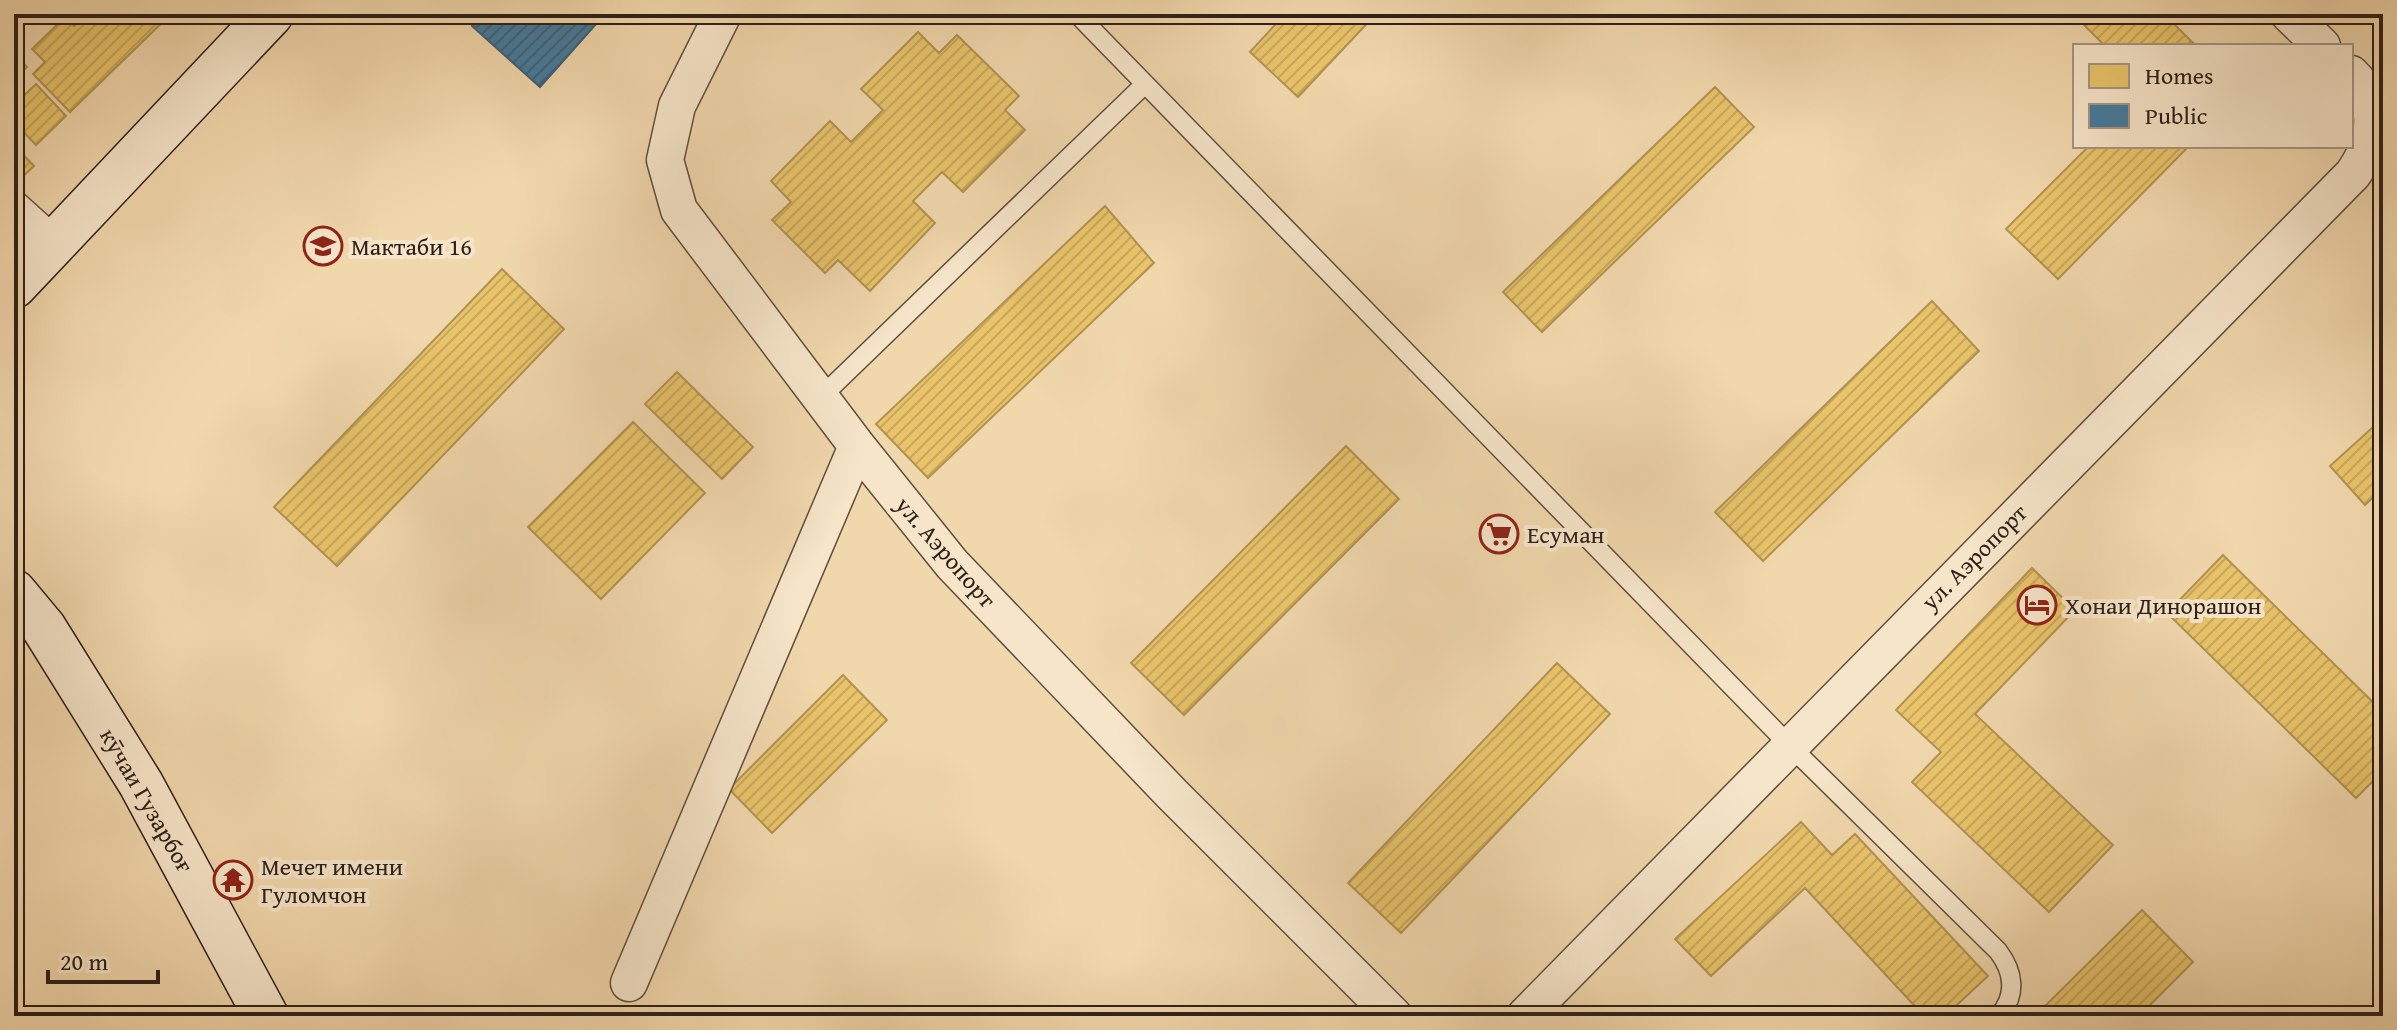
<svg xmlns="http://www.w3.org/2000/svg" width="2397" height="1030" font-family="'Gentium Book Plus',serif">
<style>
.homes{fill:url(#homes-hatch);stroke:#b19352;stroke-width:2}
.public{fill:url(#public-hatch);stroke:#3e6075;stroke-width:2}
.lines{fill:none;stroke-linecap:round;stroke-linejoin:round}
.lane-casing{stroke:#5f4e3e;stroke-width:21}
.street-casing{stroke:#5f4e3e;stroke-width:39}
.secondary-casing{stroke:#2e2019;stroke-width:47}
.lane{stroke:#f6e5c9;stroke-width:18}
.street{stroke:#f6e5c9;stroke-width:36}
.secondary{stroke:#f6e5c9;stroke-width:44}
.labels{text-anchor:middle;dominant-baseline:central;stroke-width:8;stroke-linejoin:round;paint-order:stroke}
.poi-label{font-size:24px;fill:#2e2019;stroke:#f6e5c9;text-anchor:start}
.street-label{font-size:24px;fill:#2e2019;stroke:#f6e5c9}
</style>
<defs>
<pattern id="homes-hatch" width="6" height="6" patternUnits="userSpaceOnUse" patternTransform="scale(2)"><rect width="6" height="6" fill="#e9c46a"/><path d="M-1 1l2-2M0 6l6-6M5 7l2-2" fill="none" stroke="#c8a85b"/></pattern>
<pattern id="public-hatch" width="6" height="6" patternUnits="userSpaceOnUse" patternTransform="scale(2)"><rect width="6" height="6" fill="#457b9d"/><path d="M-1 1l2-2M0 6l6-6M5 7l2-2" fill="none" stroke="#3a647f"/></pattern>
</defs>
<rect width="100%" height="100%" fill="#f1d7ac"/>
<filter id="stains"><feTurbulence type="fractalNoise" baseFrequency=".0025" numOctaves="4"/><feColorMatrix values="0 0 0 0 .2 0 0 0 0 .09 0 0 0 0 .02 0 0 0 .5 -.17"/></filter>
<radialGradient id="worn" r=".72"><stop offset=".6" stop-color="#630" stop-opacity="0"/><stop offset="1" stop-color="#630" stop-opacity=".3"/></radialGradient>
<path class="homes" d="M87,14H171L70,112L33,74L45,62L32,49L65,17L74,26Z
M1285,14H1376L1298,97L1250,52Z
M2073,14H2164L2193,43L2189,46H2105Z
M918,32L939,53L957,35L1019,96L1005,110L1025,130L963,192L942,172L913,201L935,223L870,291L838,260L825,273L772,220L791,202L771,181L830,121L851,142L883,110L861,89Z
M14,53L27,67L14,80Z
M36,84L66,116L36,145L14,122V105Z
M1715,87L1754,127L1542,332L1503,292Z
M14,145L34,166L14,185Z
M2089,146H2189L2058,279L2006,229Z
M1105,206L1154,263L928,478L876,424Z
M502,269L564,329L337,566L274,507Z
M1932,301L1979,351L1763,561L1715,512Z
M677,372L753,447L722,479L645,404Z
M2383,418V488L2365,505L2330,466Z
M633,422L705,493L601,599L528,527Z
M1346,446L1399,499L1184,715L1131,663Z
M2223,555L2383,712V771L2356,798L2167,613Z
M2032,568L2075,610L1975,714L2113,845L2049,912L1912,782L1941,752L1896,710Z
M1557,663L1610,714L1401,933L1348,883Z
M843,675L887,720L772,833L729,789Z
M1801,822L1832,855L1855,834L1988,976L1945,1016H1924L1805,888L1711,976L1675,939Z
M2142,910L2193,962L2139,1016H2035Z"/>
<path class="public" d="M483,14H605L540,87L472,26Z"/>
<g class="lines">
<defs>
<path id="lane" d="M1077,14L1789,745L1998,951C2014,972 2017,995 1999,1016
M820,398L1145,84"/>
<path id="street" d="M723,14L677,106L665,160L679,210L857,446L952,564L1172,794L1394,1016
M2289,14L2322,46
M14,210L54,246
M629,983L857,446
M1525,1016L2353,174C2376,141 2382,104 2351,74"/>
<path id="secondary" d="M14,286L271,14
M14,592L44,628L141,784L266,1016"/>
</defs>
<use href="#lane" class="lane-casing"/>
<use href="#street" class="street-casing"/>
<use href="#secondary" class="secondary-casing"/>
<use href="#lane" class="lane"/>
<use href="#street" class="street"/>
<use href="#secondary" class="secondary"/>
</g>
<defs>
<symbol id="school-ring" viewBox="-11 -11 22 22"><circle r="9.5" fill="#f6e5c9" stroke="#8f2418" stroke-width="1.5"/><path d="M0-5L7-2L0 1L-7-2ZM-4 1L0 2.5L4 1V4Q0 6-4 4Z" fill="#8f2418"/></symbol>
<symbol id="supermarket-ring" viewBox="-11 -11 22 22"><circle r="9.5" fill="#f6e5c9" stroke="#8f2418" stroke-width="1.5"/><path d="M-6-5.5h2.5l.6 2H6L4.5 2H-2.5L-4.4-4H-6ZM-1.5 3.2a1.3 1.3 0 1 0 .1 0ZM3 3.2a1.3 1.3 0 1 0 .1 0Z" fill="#8f2418"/></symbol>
<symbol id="hotel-ring" viewBox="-11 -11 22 22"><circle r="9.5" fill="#f6e5c9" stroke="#8f2418" stroke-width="1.5"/><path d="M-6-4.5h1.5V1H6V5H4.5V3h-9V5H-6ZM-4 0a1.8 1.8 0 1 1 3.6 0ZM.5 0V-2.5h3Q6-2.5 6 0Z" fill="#8f2418"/></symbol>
<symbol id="temple-ring" viewBox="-11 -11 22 22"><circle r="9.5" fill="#f6e5c9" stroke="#8f2418" stroke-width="1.5"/><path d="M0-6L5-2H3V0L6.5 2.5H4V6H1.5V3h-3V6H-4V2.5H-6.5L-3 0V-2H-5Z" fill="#8f2418"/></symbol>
</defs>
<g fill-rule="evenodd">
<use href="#school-ring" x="301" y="224" width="44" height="44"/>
<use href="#supermarket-ring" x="1477" y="512" width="44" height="44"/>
<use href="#hotel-ring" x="2015" y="583" width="44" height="44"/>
<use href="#temple-ring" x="211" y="858" width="44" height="44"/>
</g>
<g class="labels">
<g class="poi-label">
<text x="351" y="246">Мактаби 16</text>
<text x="1527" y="534">Есуман</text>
<text x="2065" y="605">Хонаи Динорашон</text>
<text x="261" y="866">Мечет имени<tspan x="261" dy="28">Гуломчон</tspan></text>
</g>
<g class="street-label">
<text transform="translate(946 552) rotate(49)">ул. Аэропорт</text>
<text transform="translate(1974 557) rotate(-45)">ул. Аэропорт</text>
<text transform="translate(147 800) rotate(60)">кӯчаи Гузарбоғ</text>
</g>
</g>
<rect width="2397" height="1030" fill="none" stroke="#f1d7ac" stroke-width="48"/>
<rect x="16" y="16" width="2365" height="998" fill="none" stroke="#2e2019" stroke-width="4"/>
<rect x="24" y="24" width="2349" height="982" fill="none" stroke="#2e2019" stroke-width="2"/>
<rect x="2073" y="44" width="280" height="104" fill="#f6e5c9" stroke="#a69683" stroke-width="2"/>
<rect x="2089" y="64" width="40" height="24" fill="#e9c46a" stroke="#a69683" stroke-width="2"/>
<text x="2145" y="84" font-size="24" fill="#2e2019">Homes</text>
<rect x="2089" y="104" width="40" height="24" fill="#457b9d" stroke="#a69683" stroke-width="2"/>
<text x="2145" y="124" font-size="24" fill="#2e2019">Public</text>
<path d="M48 970v12h110v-12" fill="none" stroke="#2e2019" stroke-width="4"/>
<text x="60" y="970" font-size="24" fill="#2e2019" stroke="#f6e5c9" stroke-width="6" paint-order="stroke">20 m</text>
<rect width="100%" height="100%" filter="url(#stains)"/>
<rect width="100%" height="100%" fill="url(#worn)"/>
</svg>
